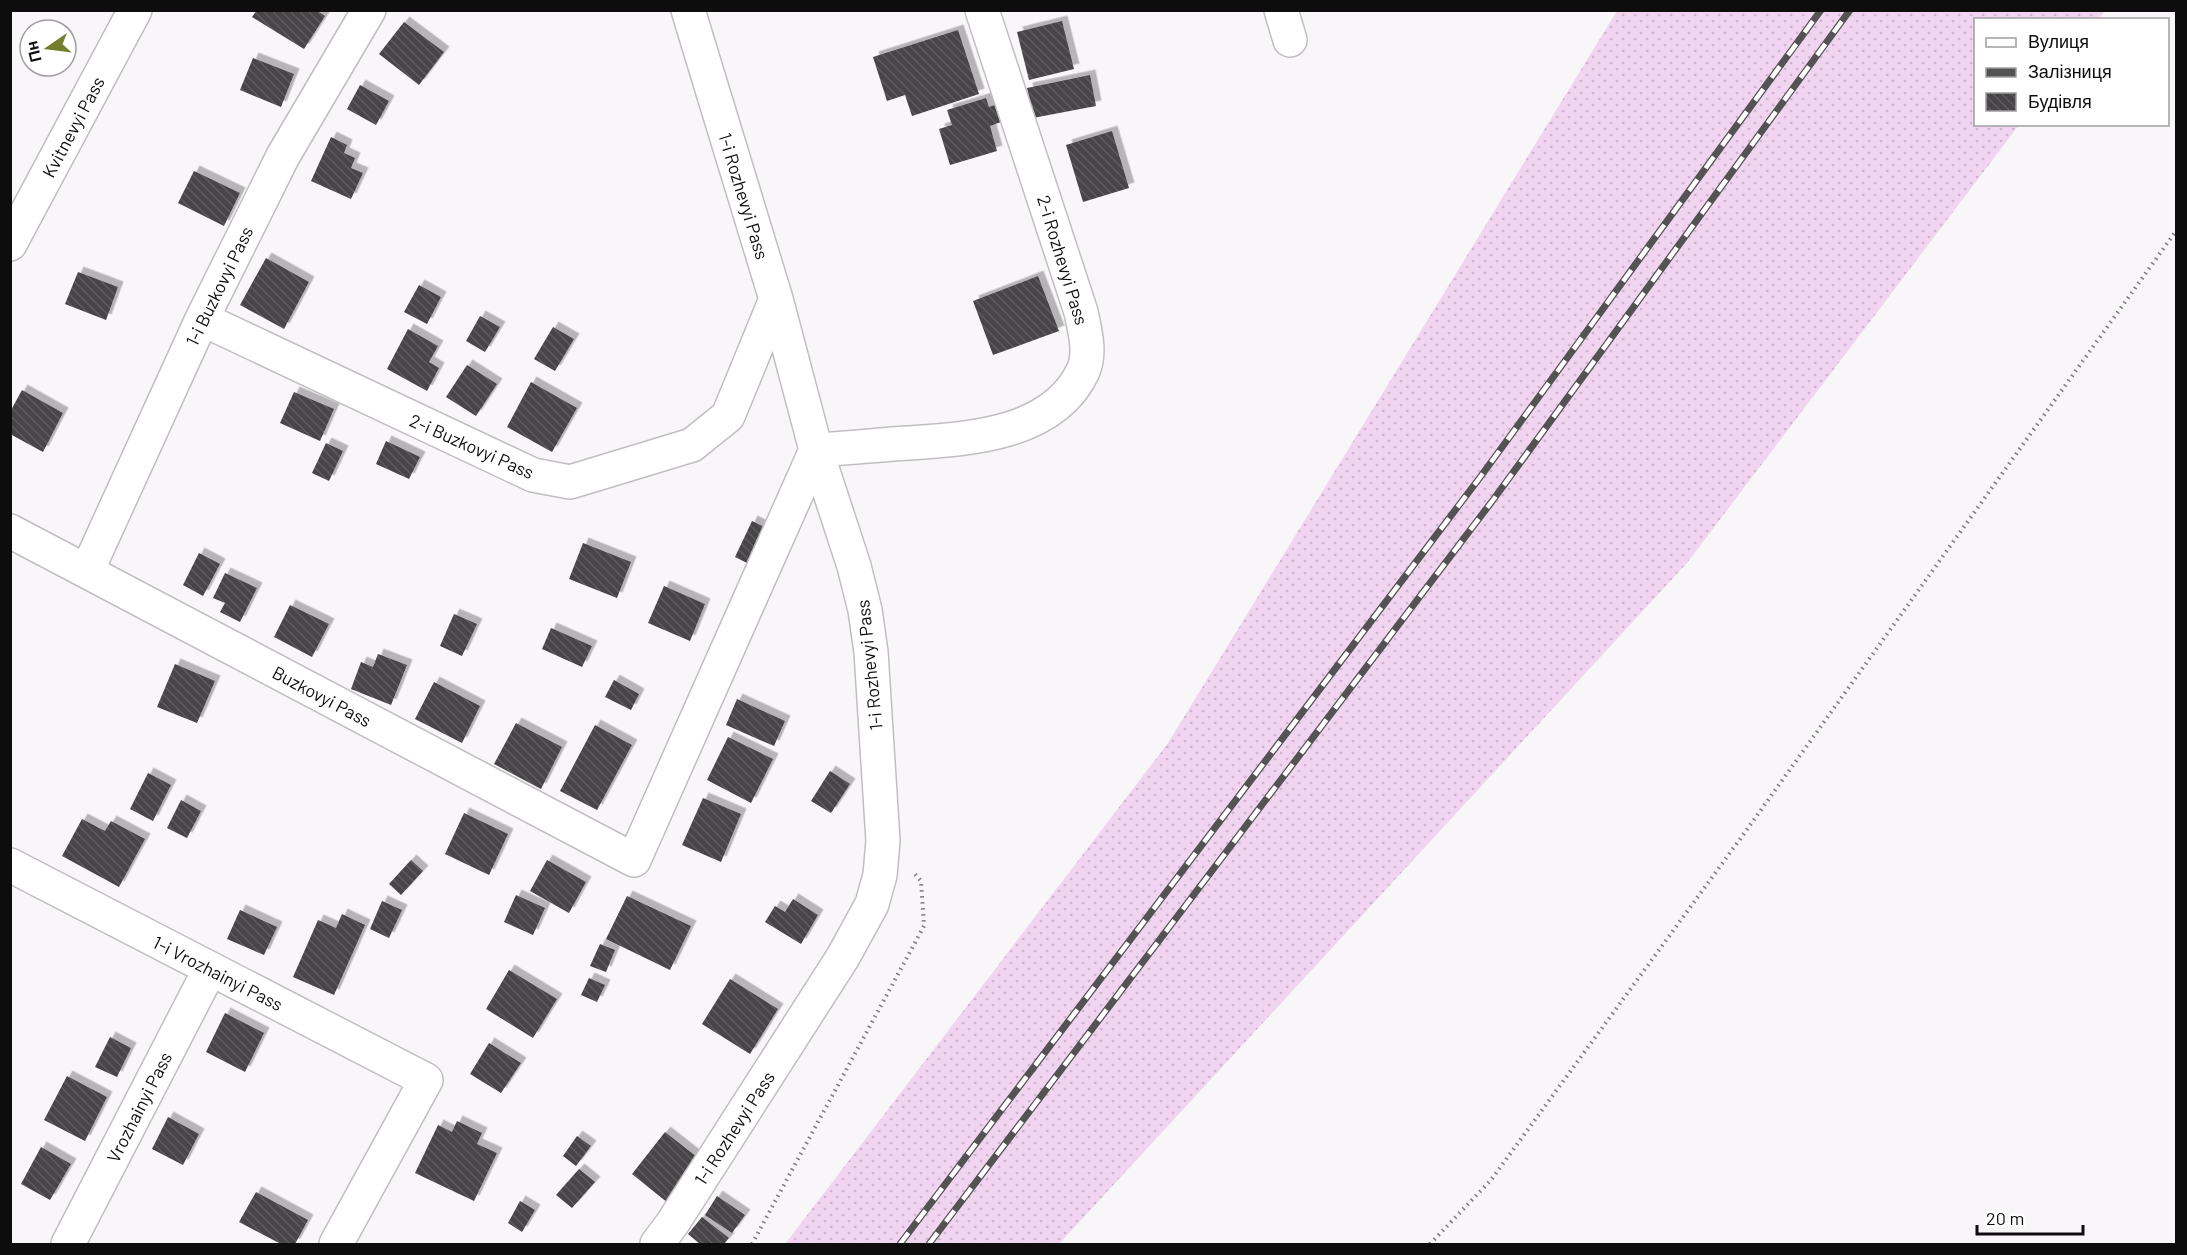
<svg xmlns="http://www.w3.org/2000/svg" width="2187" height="1255" font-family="Barlow,sans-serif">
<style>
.grass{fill:url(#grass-dots)}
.building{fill:url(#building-back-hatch);filter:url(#shadow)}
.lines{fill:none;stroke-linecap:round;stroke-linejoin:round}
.minor-casing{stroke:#c1bec1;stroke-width:36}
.path{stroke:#7c7a7c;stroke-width:4;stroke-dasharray:1.5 4.5;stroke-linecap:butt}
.minor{stroke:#fff;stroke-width:33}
.rail-casing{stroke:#545354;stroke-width:7}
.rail{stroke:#fff;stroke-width:4.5;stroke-dasharray:14;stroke-linecap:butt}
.labels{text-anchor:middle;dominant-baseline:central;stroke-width:6;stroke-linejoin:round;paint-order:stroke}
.street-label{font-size:18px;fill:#0e0d0e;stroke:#fff}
</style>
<defs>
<pattern id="grass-dots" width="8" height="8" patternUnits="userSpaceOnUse" patternTransform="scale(1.5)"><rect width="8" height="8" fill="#f1d4f0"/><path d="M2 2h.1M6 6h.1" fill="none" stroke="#cdb5cd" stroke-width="1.8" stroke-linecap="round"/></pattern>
<pattern id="building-back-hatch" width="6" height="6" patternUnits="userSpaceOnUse" patternTransform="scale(1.5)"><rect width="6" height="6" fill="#464446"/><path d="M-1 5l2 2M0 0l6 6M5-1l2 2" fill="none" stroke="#5d5b5d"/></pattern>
<filter id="shadow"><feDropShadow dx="5.5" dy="-5.5" stdDeviation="0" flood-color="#0004"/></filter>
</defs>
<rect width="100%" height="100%" fill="#f9f6f9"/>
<path class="grass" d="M1617,11H2105L2098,19L1976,20V124L2019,125L1687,563L1059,1244H785L1168,743Z"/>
<path class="building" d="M257,10H316L325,16L304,49L252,17Z
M1062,21L1074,69L1029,80L1017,32Z
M404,22L444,52L419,85L379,54Z
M958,30L979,94L912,116L905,95L887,101L873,57Z
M253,58L294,74L281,107L240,90Z
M1090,75L1096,106L1033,118L1027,88Z
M360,85L389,101L376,125L347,109Z
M986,98L989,107L995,105L1001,122L990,126L997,151L950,165L939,129L952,125L947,110Z
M1112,131L1129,188L1083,202L1066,145Z
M331,137L347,145L344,153L355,158L351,168L363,173L351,199L311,181Z
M194,171L240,193L224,226L178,203Z
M266,258L309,282L284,329L240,305Z
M78,272L118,287L106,320L65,304Z
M1038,276L1059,331L993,355L973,301Z
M419,285L441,297L427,324L404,312Z
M480,316L500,327L485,352L466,341Z
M553,327L574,339L555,371L534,359Z
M408,329L438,346L429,362L439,368L427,391L387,369Z
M467,365L497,384L476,416L446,397Z
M531,382L577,408L552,452L507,427Z
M22,390L63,413L43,452L10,434V412Z
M294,392L334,409L320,441L280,423Z
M386,441L420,457L409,479L376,464Z
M326,443L343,451L329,481L312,473Z
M752,521L779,534L761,570L735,557Z
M583,543L631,562L617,598L569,579Z
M199,553L220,564L203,596L183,585Z
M225,573L257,588L240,622L220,612L225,603L213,598Z
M664,586L705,604L690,641L648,623Z
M290,605L329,624L312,657L274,637Z
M454,614L477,624L462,656L440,646Z
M551,628L592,646L582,667L542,649Z
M378,654L407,665L391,705L351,689L361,662L373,667Z
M175,664L215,681L197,723L157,707Z
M614,680L639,694L631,710L605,697Z
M434,682L480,706L462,743L415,719Z
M737,699L785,721L774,746L726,725Z
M516,723L562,747L541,789L494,764Z
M595,725L632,745L597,810L560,791Z
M728,737L773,759L751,803L707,780Z
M830,771L850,784L831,813L811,801Z
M148,773L171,785L153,821L130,809Z
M703,798L741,814L721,862L682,845Z
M181,800L201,811L187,838L167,828Z
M464,813L508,834L489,875L445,854Z
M82,819L105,831L111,821L145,839L119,887L62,856Z
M411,860L423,871L401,895L389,884Z
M547,860L586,882L569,913L530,891Z
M516,895L545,908L533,935L504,922Z
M627,896L691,926L670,970L606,939Z
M793,899L818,915L801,944L765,922L775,906L785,912Z
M382,901L402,910L389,938L370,929Z
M240,910L277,927L264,955L227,939Z
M342,914L365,925L334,995L293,977L318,920L336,928Z
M600,944L615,950L606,972L590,966Z
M509,970L557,999L533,1038L486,1009Z
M589,978L605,985L597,1002L581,995Z
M730,979L778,1009L750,1054L702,1024Z
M225,1013L264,1033L245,1072L206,1052Z
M110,1037L131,1048L117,1077L95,1067Z
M489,1043L521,1063L501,1093L470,1074Z
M67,1076L107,1097L85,1141L44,1120Z
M168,1117L199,1134L183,1165L152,1149Z
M457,1121L482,1133L477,1144L497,1153L474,1201L415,1173L438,1125L452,1132Z
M665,1132L702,1161L668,1203L632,1174Z
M577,1136L591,1146L576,1166L563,1156Z
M41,1147L71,1164L50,1200L21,1184Z
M579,1169L595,1182L572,1208L556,1195Z
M256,1192L308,1220L295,1244H281L239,1222Z
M717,1196L745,1215L732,1233L705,1215Z
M520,1201L535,1210L522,1232L508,1223Z
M702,1217L729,1238L724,1244H700L688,1234Z"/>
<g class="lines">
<defs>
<path id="minor" d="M1281,10L1290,40
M10,244L135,10
M202,319L533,475L570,482L692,445L728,416L776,299
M10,531L634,860L816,450C847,448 878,445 908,443C968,439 1053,435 1083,371C1091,353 1085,331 1081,312L982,10
M87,571L202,319L283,156L369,10
M10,865L426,1080L336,1244
M68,1244L210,969
M657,1244L672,1224L843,957L872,904L880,875L883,841L871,652L865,610L854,566L816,450L776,299L688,10"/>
</defs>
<use href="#minor" class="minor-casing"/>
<path class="path" d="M752,1244L924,926L921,881L915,874
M1430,1244L1491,1180L1743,835L2176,231"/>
<use href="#minor" class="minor"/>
<defs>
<path id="rail" d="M900,1244L1481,476L1821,10
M929,1244L1493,500L1850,10"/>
</defs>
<use href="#rail" class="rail-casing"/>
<use href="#rail" class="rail"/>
</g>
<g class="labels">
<g class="street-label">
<text transform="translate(73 127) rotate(-62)">Kvitnevyi Pass</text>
<text transform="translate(744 196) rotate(73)">1-i Rozhevyi Pass</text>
<text transform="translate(1063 260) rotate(73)">2-i Rozhevyi Pass</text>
<text transform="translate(219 286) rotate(-64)">1-i Buzkovyi Pass</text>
<text transform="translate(472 446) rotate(24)">2-i Buzkovyi Pass</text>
<text transform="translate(869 665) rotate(-96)">1-i Rozhevyi Pass</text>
<text transform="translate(322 696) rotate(28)">Buzkovyi Pass</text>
<text transform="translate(218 973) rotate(27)">1-i Vrozhainyi Pass</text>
<text transform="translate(139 1107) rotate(-63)">Vrozhainyi Pass</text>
<text transform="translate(734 1128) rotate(-57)">1-i Rozhevyi Pass</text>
</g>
</g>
<rect width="2187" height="1255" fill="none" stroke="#0e0d0e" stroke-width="24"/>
<rect x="1974" y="18" width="195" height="108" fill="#ffffff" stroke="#9f9e9f" stroke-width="1.5"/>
<rect x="1986" y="38" width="30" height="9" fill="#ffffff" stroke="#9f9e9f" stroke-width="1.5"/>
<text x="2028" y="48" font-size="18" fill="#0e0d0e">Вулиця</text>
<rect x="1986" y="68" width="30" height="9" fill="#545354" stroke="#9f9e9f" stroke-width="1.5"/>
<text x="2028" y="78" font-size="18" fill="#0e0d0e">Залізниця</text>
<rect x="1986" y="93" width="30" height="18" fill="url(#building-back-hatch)" stroke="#9f9e9f" stroke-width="1.5"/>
<text x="2028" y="108" font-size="18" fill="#0e0d0e">Будівля</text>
<g transform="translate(48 48) rotate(256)"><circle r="28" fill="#ffffff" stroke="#9f9e9f" stroke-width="1.5"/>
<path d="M0-4.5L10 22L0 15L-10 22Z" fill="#737f2c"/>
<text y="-9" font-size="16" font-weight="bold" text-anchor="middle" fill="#0e0d0e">Пн</text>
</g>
<path d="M1977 1225v9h106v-9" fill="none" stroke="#0e0d0e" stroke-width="3"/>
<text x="1986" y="1225" font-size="18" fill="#0e0d0e" stroke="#ffffff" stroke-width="4.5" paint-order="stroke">20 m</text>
</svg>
